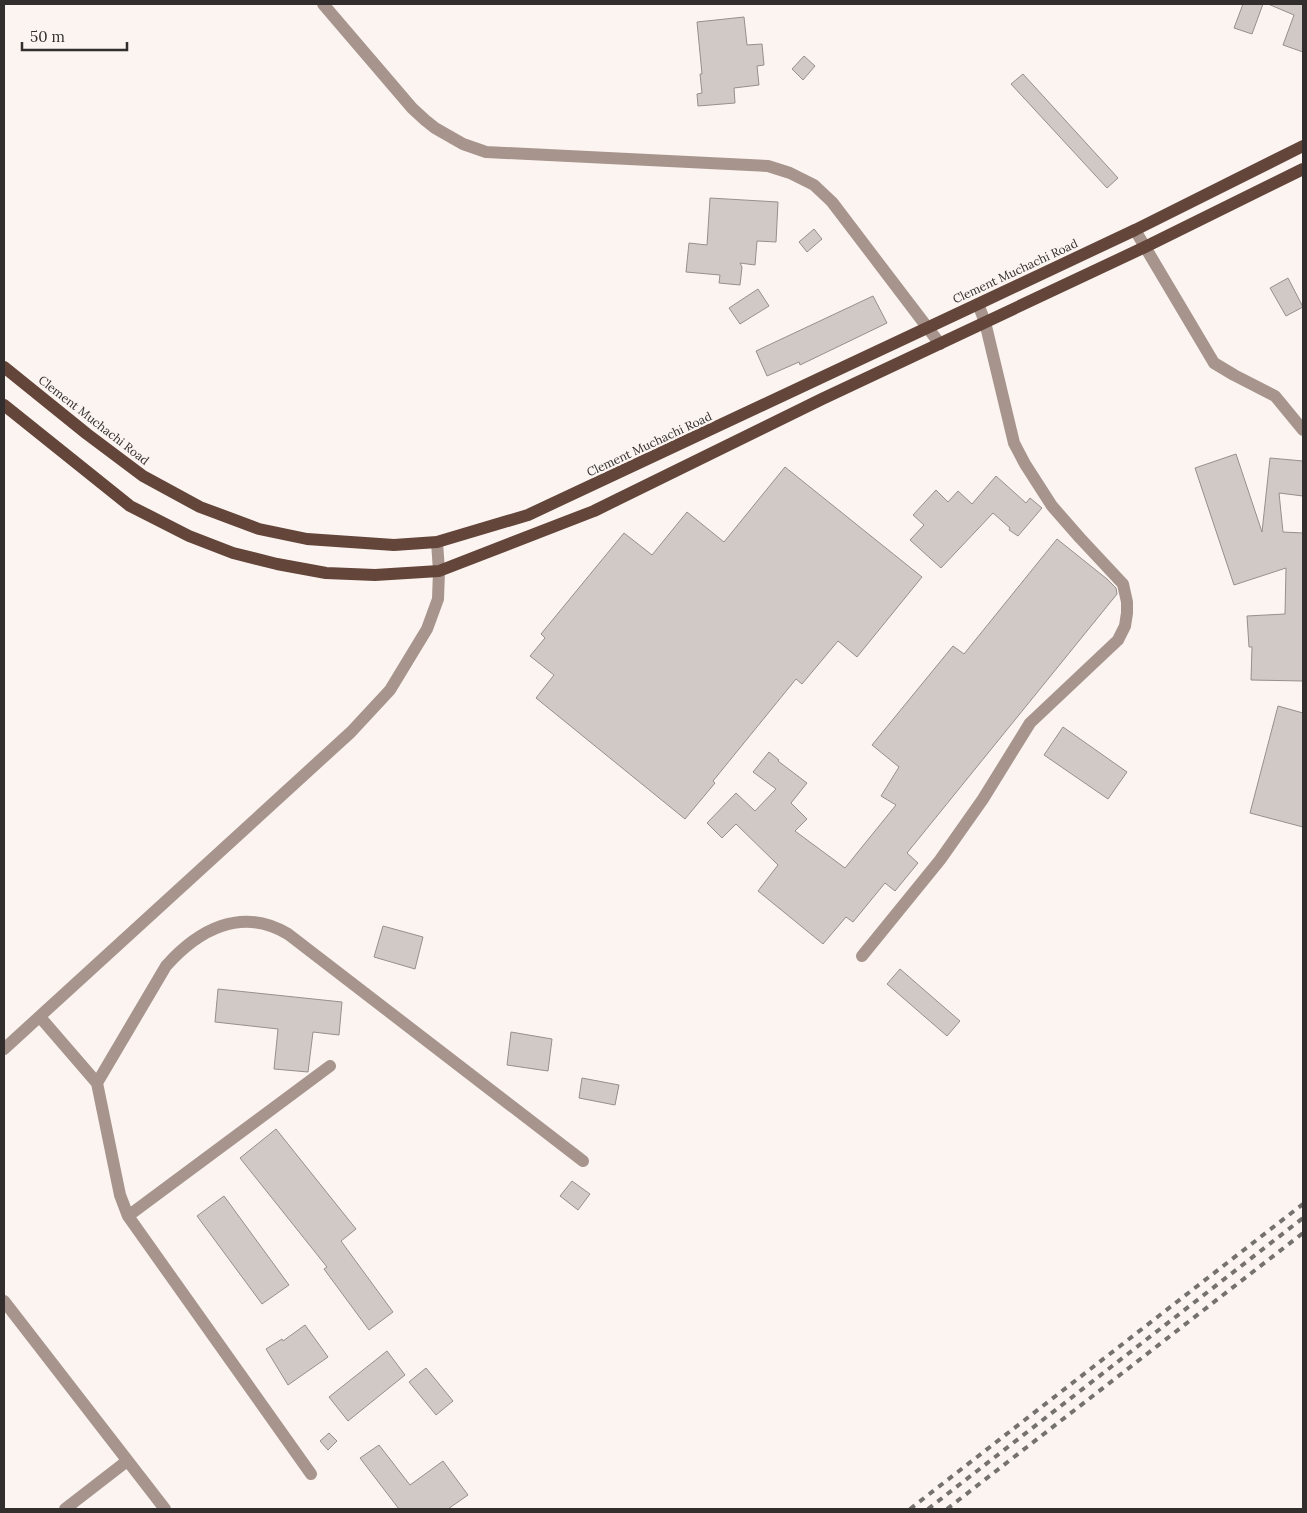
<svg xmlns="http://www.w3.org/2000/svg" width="1307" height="1513" font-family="Lora,serif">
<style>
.building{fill:#d0c9c6;stroke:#96908d}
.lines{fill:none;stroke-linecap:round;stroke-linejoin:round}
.minor{stroke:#a7948d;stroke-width:12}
.major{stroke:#64453a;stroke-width:12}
.rail{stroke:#75716f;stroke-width:4;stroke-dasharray:6 6;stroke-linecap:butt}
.labels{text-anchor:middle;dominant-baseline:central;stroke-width:4.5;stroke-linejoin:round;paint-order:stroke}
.street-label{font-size:12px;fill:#312e2d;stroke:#fbf4f1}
</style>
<rect width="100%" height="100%" fill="#fbf4f1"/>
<path class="building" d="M1243,4H1263L1252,34L1234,28Z
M1268,4H1303V52L1283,45L1294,15Z
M744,17L747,45L762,44L764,65L757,66L759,85L734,88L735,103L698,106L697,94L702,93L700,74H702L697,22Z
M804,56L815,66L803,80L792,69Z
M1023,74L1118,178L1107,188L1011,84Z
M710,198L778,202L776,242L757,241L755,265L740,263L742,267L740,285L719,283L720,275L686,272L689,243L707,245Z
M814,229L822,239L807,252L799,242Z
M1288,278L1303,307L1286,316L1270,288Z
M758,289L769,306L740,324L729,308Z
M873,296L887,323L800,365L799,362L767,376L756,351Z
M1236,454L1262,532L1270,458L1303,461V496L1279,493L1283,532L1303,533V681L1251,680L1252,647H1249L1247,616L1285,614L1286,568L1234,585L1195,468Z
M785,467L922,577L857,657L838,641L802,684L796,679L713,781L715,783L685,819L536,698L554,675L530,656L545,638L541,634L624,533L652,555L687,512L724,542Z
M996,476L1026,503L1030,498L1042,508L1018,536L1009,530L1010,528L993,513L941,568L910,540L924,525L913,515L936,490L948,502L958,491L972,504Z
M1057,539L1107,579L1116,588L1117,594L907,853L918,863L895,891L885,883L853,922L846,917L823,944L758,891L778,865L736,824L722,838L707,823L736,793L755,811L776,789L753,772L769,752L779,760L778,761L807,783L791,803L807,819L795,831L845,868L896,805L881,796L899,767L872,745L953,646L964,654Z
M1278,706L1303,713V827L1250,813Z
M1063,727L1127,772L1108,799L1044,755Z
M383,926L423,937L415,969L374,957Z
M900,969L960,1021L947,1036L887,984Z
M218,989L342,1002L339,1035L313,1032L308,1072L274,1069L278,1029L215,1022Z
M511,1032L552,1039L548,1071L507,1065Z
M582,1078L619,1085L615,1105L579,1098Z
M276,1129L356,1229L341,1241L393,1312L369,1330L324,1269L327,1267L240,1158Z
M572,1181L590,1194L578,1210L560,1196Z
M224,1196L289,1285L262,1304L197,1216Z
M305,1325L328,1357L288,1385L266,1349L282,1339L283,1341Z
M387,1351L405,1375L348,1421L329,1397Z
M426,1368L453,1401L436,1415L409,1382Z
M329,1433L337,1441L328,1450L320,1441Z
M379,1445L410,1485L443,1461L468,1495L448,1509H399L360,1458Z"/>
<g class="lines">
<path class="minor" d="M323,4L412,108L425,120L435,128L463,144L486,152L768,166L790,173L814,185L832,202L940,344
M1135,230L1214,363L1234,375L1275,396L1303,430
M862,956L940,860L983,799L1030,723L1118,640L1125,626L1127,613V602L1123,584L1080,538L1052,506L1025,464L1014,443L985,322L978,304
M40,1017L97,1083L120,1195L128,1216L311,1474
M4,1049L351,732L390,690L427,629L438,599L439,571L437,542
M97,1083L166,966C198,930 241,906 288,934L583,1161
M128,1216L330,1066
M4,1301L165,1509
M65,1509L127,1461"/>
<path class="major" d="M4,367L87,434L143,476L200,507L259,529L307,539L394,545L437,542L528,515L978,304L1135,230L1303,146
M4,405L130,506L189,536L233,553L277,564L326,573L375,575L439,571L594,511L822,399L1145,247L1303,169"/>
<path class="rail" d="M910,1509L1303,1204
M928,1509L1303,1218
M947,1509L1303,1233"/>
</g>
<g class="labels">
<g class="street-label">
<text transform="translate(1015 271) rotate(-25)">Clement Muchachi Road</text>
<text transform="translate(94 420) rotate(38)">Clement Muchachi Road</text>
<text transform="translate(649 444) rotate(-25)">Clement Muchachi Road</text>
</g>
</g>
<rect width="1307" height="1513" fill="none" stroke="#312e2d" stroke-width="10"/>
<path d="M22 42v8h105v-8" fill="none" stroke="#312e2d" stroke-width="2.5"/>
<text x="30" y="42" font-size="15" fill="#312e2d" stroke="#fbf4f1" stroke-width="4" paint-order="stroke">50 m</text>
</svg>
